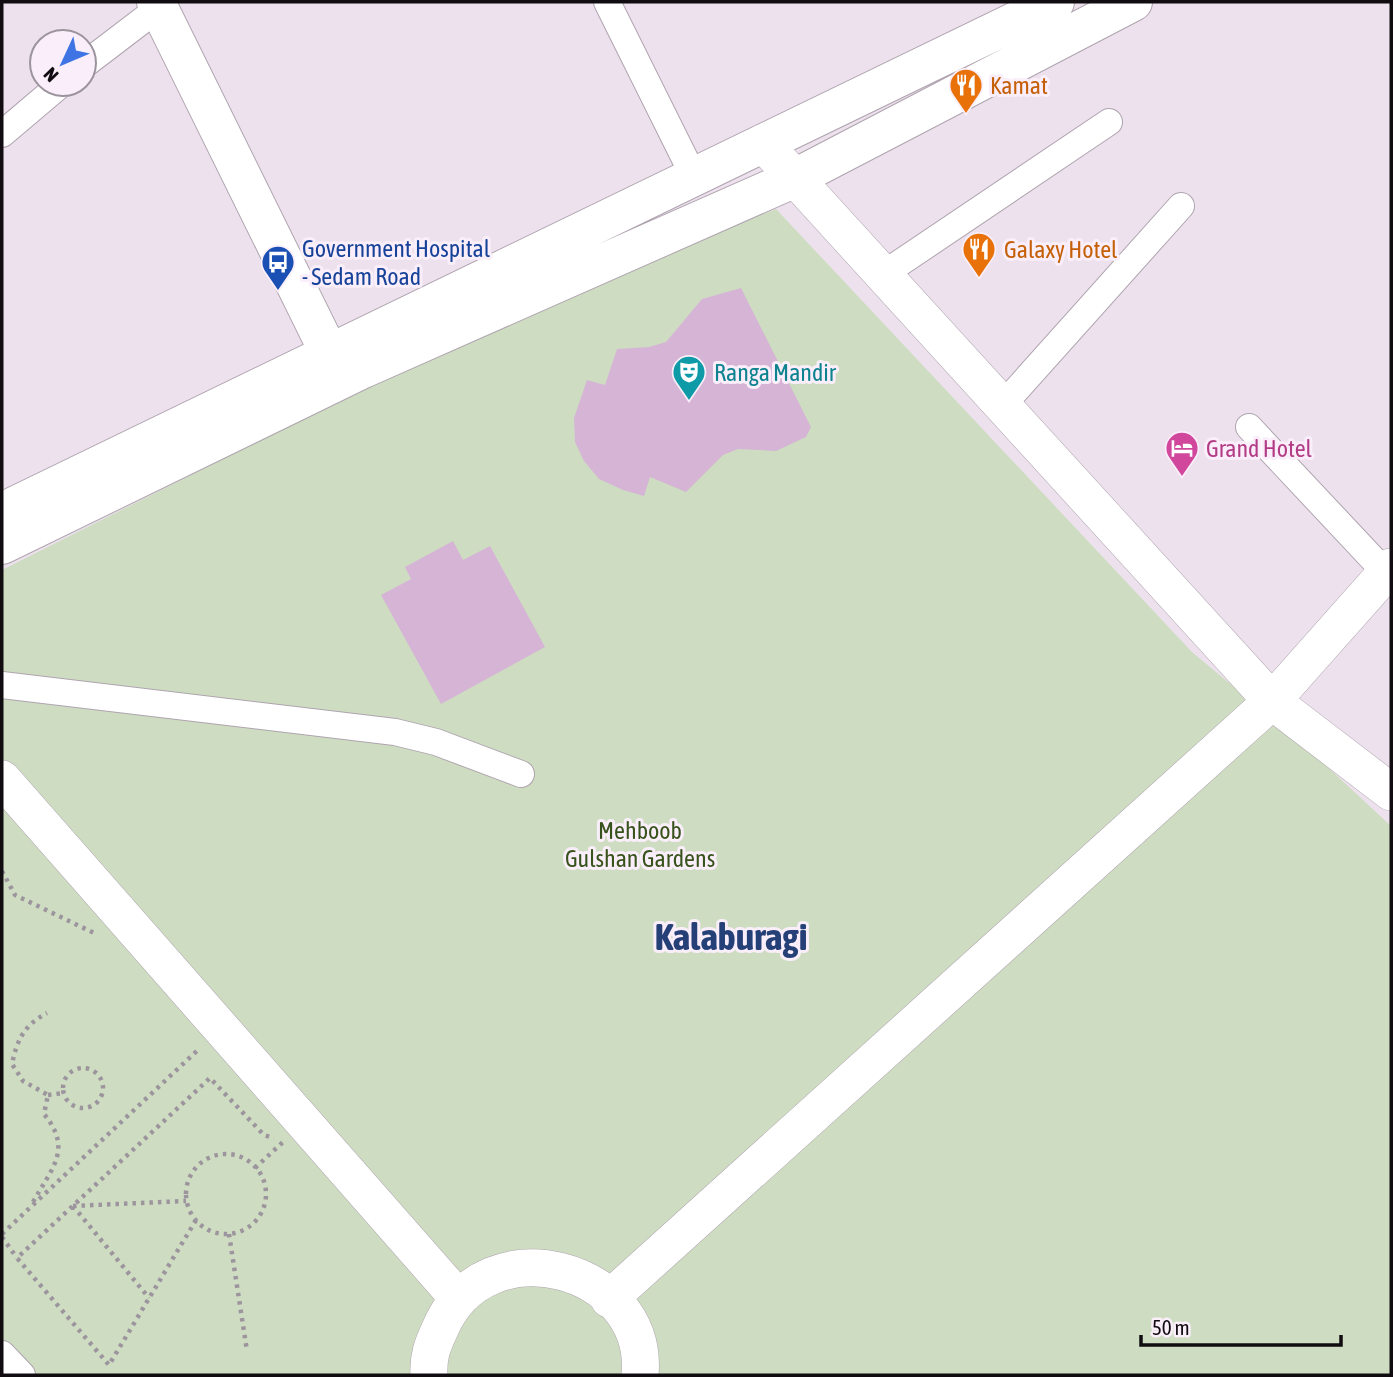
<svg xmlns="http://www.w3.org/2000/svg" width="1393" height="1377" font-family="'Asap Condensed',sans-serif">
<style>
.green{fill:#ceddc2}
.building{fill:#d5b4d5}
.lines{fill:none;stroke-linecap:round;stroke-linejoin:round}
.street-casing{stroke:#afa4af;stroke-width:28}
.secondary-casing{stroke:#afa4af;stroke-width:38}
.primary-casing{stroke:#afa4af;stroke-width:40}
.path{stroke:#9d959d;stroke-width:4.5;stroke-dasharray:3.5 5;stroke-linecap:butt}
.street{stroke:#fff;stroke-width:26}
.secondary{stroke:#fff;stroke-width:37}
.primary{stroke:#fff;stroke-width:38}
.labels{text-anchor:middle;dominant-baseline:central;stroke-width:6;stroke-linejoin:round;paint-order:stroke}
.food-label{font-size:24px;fill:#c56008;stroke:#f9eef9;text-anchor:start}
.transit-label{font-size:24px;fill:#164399;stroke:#f9eef9;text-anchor:start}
.culture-label{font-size:24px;fill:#0d838f;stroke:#f9eef9;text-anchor:start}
.hotel-label{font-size:24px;fill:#b23c85;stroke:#f9eef9;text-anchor:start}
.park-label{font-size:24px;fill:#37521a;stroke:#f9eef9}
.town-label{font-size:38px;font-weight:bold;fill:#254077;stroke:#f9eef9}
</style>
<rect width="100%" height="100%" fill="#ece1ec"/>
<path class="green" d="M776,209L1192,652L1306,747L1391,826V1375H2V570L519,310Z"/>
<path class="building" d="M741,288L811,427L806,437L776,451L738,449L723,455L686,492L650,477L644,496L623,490L599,479L584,461L575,442L574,418L587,380L605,385L617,349L649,347L666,342L702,299Z
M453,541L463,560L490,546L545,647L441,704L381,595L411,579L405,567Z"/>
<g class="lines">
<defs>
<path id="street" d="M607,2L694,177
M84,65L160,7
M2,134L61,84
M882,275L1109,122
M1002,406L1181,206
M1249,427L1386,573
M2,685L395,732L436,742L521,774
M2,1354L22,1375"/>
<path id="secondary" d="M763,143L1272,701L1391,792
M2,779L459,1299
M609,1299L1272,701L1391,567
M429,1375C428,1357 432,1346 440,1329C485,1222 650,1267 640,1375"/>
<path id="primary" d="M156,2L341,377
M2,512L1055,2
M2,545L363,369L793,179L1133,2"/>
</defs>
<use href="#street" class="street-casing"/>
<use href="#secondary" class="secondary-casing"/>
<use href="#primary" class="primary-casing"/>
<path class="path" d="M2,871L15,895L94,933
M63 1088a20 20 0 1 1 40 0a20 20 0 1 1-40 0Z
M48,1095L63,1093
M186 1194a40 40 0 1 1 80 0a40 40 0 1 1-80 0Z
M255,1168L283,1142
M33,1202C52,1168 73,1149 44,1114L48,1095L23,1081L12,1064C17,1040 24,1025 47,1013
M73,1206L149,1298
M73,1206L186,1201
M196,1220L109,1365L17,1258L210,1078L264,1135L274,1138
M2,1234L200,1048
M229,1234L247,1351
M2,1237L17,1258"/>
<use href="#street" class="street"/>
<use href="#secondary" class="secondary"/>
<use href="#primary" class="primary"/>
</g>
<defs>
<symbol id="restaurant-pin" viewBox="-11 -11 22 30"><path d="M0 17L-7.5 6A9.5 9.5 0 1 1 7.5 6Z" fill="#e8710a" stroke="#f9eef9"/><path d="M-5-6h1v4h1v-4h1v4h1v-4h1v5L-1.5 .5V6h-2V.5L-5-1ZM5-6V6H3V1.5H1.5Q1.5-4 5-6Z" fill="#fff"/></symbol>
<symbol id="bus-pin" viewBox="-11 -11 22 30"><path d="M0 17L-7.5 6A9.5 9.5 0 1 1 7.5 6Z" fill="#1a4fb4" stroke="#f9eef9"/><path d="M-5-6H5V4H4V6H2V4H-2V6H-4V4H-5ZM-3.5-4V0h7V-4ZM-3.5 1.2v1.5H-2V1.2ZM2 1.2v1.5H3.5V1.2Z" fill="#fff"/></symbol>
<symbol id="theatre-pin" viewBox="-11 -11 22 30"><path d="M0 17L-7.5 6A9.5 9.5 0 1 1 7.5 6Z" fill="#0f9aa8" stroke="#f9eef9"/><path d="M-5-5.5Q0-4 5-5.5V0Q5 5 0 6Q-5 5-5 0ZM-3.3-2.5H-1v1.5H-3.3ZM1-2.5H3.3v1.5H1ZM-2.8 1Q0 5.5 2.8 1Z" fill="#fff"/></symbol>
<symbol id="hotel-pin" viewBox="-11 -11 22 30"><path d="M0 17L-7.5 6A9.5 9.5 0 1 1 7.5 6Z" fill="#d1479c" stroke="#f9eef9"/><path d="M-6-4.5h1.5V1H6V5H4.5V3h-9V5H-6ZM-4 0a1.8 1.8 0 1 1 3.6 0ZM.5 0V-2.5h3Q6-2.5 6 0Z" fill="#fff"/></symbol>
</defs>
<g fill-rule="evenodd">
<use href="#restaurant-pin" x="947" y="66" width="38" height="52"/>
<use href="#restaurant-pin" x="960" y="230" width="38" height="52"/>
<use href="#bus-pin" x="259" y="243" width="38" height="52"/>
<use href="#theatre-pin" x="670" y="353" width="38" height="52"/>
<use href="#hotel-pin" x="1163" y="429" width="38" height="52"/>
</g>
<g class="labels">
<g class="food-label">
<text x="990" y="85">Kamat</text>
<text x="1004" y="249">Galaxy Hotel</text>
</g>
<g class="transit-label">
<text x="302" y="248">Government Hospital<tspan x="302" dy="28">- Sedam Road</tspan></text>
</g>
<g class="culture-label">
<text x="714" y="372">Ranga Mandir</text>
</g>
<g class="hotel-label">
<text x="1206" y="448">Grand Hotel</text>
</g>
<g class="park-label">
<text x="640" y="830">Mehboob<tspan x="640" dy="28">Gulshan Gardens</tspan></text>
</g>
<g class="town-label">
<text x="731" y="936">Kalaburagi</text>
</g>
</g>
<rect width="1393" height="1377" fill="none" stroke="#100c10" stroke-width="7"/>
<g transform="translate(63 63) rotate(226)"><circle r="33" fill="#f9eef9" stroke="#9c949c" stroke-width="2"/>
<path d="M0-5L12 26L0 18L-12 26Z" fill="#3e74e4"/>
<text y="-10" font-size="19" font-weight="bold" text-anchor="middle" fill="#100c10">N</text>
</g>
<path d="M1141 1335v10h200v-10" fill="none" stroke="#100c10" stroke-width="3.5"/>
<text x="1152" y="1335" font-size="21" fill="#100c10" stroke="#f9eef9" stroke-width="5" paint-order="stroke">50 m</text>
</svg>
